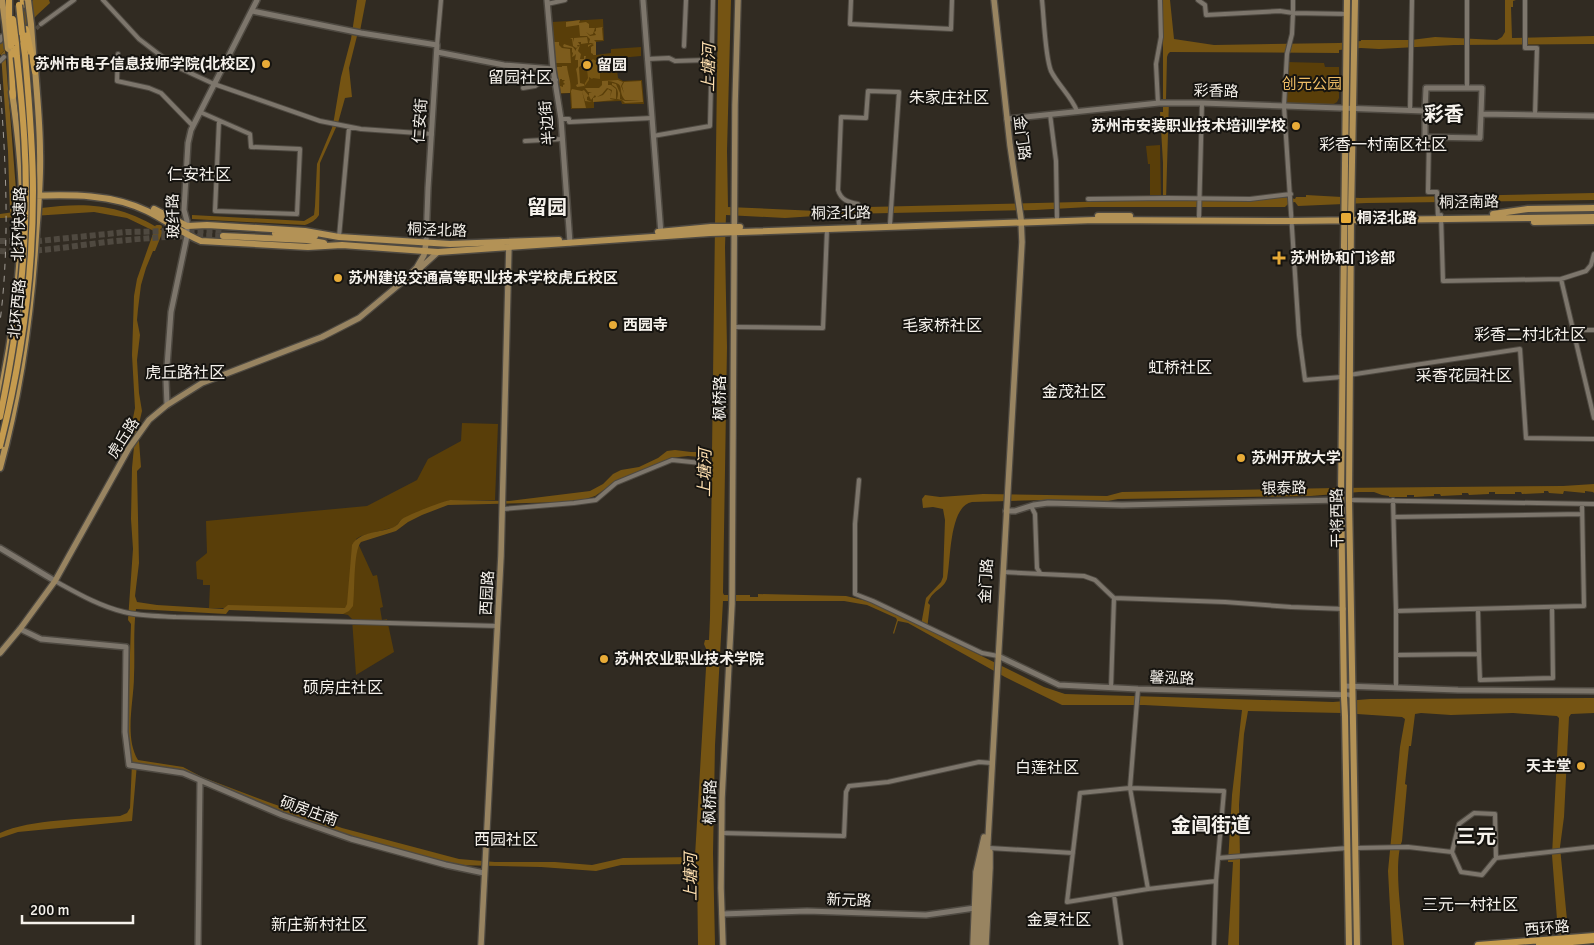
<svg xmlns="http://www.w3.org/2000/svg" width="1594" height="945" font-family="Signika,'Noto Sans SC',sans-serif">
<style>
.green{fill:#593e09}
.forest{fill:#7d5c1d}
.water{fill:#755413;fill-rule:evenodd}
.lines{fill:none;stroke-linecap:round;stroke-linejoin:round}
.canal{stroke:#755413;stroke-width:4}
.minor-tunnel{stroke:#4f4940;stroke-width:4;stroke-dasharray:4 2;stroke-linecap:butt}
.tertiary-tunnel{stroke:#4f4940;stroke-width:5;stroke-dasharray:5 2.5;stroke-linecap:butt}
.primary-tunnel{stroke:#4f4940;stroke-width:6;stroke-dasharray:6 3;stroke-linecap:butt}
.minor-casing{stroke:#4e4941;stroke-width:6}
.tertiary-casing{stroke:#4e4941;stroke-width:8}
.secondary-casing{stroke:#4e4941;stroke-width:8}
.primary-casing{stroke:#4e4941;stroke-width:9}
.trunk-casing{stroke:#4e4941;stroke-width:9}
.minor{stroke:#7d766c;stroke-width:4}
.tertiary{stroke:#7d766c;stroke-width:5}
.secondary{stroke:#988461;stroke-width:5.5}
.primary{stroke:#b39256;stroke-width:6}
.trunk{stroke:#c59b4e;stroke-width:6}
.rail{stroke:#a29d96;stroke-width:1;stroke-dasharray:6 6;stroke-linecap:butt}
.primary-bridge-casing{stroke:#4e4941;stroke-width:9;stroke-linecap:butt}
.trunk-bridge-casing{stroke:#4e4941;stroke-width:9;stroke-linecap:butt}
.primary-bridge{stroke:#b39256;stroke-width:6}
.trunk-bridge{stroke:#c59b4e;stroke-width:6}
.poi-dot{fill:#e8ab37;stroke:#161410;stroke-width:2}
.labels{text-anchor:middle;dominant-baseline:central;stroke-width:4;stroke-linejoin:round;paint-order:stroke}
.poi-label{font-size:15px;font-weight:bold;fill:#f6f2ec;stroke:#161410;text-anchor:start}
.park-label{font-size:15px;fill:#eebc65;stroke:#161410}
.street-label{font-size:15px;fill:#f6f2ec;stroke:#161410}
.water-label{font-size:16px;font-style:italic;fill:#fedfaf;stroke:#161410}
.neighbourhood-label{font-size:16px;fill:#f6f2ec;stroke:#161410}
.district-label{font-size:20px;font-weight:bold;fill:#f6f2ec;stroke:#161410}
</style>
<rect width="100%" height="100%" fill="#312b22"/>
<path class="green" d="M603,19L604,41L595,42L596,55L611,53V49L641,47V56L619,58L620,69L617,70L618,78L623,81L642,80L644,104H622L621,101L594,102V108L571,109L570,93L558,94L552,22Z
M1287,62L1324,63L1325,67H1339V98L1337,102L1332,105L1285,103Z
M1160,145L1161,195H1150V164H1148L1146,146Z
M462,423L498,424L495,500H450L402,519L395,527L361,536L356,539L373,576L377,575L383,607L380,608L382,620L387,619L394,652L356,675L352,619L348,615L343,614L342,608H209L210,585H203V580L197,579L196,562L207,553L206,521L367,506L417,480L428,459L461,441Z"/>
<path class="forest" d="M580,20L579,23L586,22L589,24V28H595L593,34L590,35L586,32L590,36L596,35L594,32L596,31V28L603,27L602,28L603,40H594L596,42V55H593V54L591,53V47L594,45L592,44L588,47V45L594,43H589L590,39L587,36H580L579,25L566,27V22Z
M587,37L588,43L581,44V42H578L580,45H577L578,47L580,45L578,51L581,54L580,59H584V56H586L584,64L579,67L580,83L584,84V86L577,87L576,85L578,84C578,81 577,72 576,69L578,67V60H575L576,54L574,56L572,57L573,53L572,52V48L564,47L563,46L564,44L573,47L576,51V49L578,47L576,48L573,46L572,39L570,38H573L574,42V38Z
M553,40L554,42H559V45L562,48L570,49L571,63H555Z
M5,50L16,190V211L10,212L8,151L1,54Z
M562,66H567C568,76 572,82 570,93H561L560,86L563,87V85L565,84L563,82L565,80H562V79H560L558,90L555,67H562Z
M618,80L623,82L621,86L624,93L622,86L624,82L641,81L643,102L625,103L622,100L617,99C619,92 618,88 612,85V83L616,84L620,93V99L625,101L641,100H625C616,89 628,84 608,81V85H611L616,89V99L610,98L612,90L607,88L602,94L597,97L603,95L608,89L611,91L610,99L615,100L593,102V98L596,97L595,95L591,100L589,96L587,97V100L592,102L585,101L582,91L586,108H572L571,91L572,89L582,91L584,90L589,96V93L592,92H588L585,88H599L602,85V81Z"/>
<path class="water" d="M33,0H49L50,3L37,15L0,55V41Z
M357,0H366L360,31L357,36L349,68L352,97L345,98L338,123L320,163L319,215C316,220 311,223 305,225L192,219V215L304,221L314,215L315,206L317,164L332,128L334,119L341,77L351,39Z
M718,0H731L727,151L728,207L817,211L868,207L1163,200V163L1160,112H1163V0H1170L1174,39L1214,45L1339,43L1361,41V40H1411L1435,37L1497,40L1502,37L1505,32V0H1516L1513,1V7H1511L1512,38L1594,36V44L1454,45L1379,49L1361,48L1339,50V53L1170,52L1168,54L1167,57L1166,100H1169L1166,200L1238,201L1288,197L1295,199L1296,197H1306V195L1360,198L1594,193V200L1367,203L1298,206L1295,202L1289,203L1285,207H1089L1035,210L845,214L785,218L726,215L725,247L727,347L723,593L724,595H750V597H758V594L846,596L871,602L921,625L926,598L941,582L943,577L945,520L943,509L933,507L923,508L922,499L925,495L940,497L983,494L1107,496L1122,492L1335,488L1563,486L1594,484V493L1593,492L1585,491V493L1564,491L1563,494L1549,493L1548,491H1544V493L1522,494L1521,492H1515V494H1495V492H1489V494L1469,495L1468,493H1462V495L1441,496L1440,494H1434V496L1414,497V495H1407V497H1389V496L1382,495L1374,492H1359L1311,496L1118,499L1108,501L1043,500L972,502C949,506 951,560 947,579C942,591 933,589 928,603L930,605L927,629L1044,687L1065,694L1333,702L1370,699L1594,698V713L1571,714L1569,717L1564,817L1560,847L1567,920L1568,945H1559L1552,855L1559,718L1557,716L1513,713L1451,715L1421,713L1415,714L1411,746H1409L1405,784L1407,785L1402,841C1393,864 1402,918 1404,945H1392L1388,871L1400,747L1405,719L1402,717L1342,713L1248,711L1244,734L1239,805L1240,860L1239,945H1228L1233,862H1228L1232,795L1242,710L1144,705H1062L1005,677L908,623L898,621L894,634L893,633L897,620L896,618L867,605L844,601H723L715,745L713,853L715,945H698L697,867L693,864L621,865L596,871L541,867L454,865L351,837L295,818L182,771L137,764L132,821L18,832L0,838V833C31,819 86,819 120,816L127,813L130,808L132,763L130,758L128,714L131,624L128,620L133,549L131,519L132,468L134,447L133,433L131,428L135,408L132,355L134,296L137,279L154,231L127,218L94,212L2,218H0V214C63,205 106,194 163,231L155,251H153L146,268L141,285L138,309L137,320L140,335L137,360L139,393L142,411L138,428L141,467L137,471L139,563L135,596L137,602L157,605L223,609L228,605L345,608L347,604L352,545C360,531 380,533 394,527C398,525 399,522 402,519C408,515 443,501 450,500L509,501L590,491L603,484L613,474L621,470L639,467L658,458L667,451L675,450L691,452H712ZM688,456L712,458L710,617L709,640H705L704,644L707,651L695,856L694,857L623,858L592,865L555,862H495L459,859L342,828L268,802L202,777L183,767L138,760C124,737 134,701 134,676C135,653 133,631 136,609L226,614L229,610L343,614L349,611L353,606C355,592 353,551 361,542L396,531L408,522L422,515L448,505L566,502L586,499L595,496L617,481L661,463L670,458Z
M593,59L596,61L597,65L599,64L600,60L607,59L608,68H603V73H600V79L593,78L592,79L589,77V80L584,87L585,83L588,78L587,69L591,68L588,66L589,62Z"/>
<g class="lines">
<path class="canal" d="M157,227H160"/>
<path class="minor-tunnel" d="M32,33L41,24"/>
<path class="tertiary-tunnel" d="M12,23L29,2"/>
<path class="primary-tunnel" d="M0,241H39L126,232L222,230
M0,251C36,253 72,246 107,242C146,238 184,235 223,236"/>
<defs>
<path id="minor" d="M103,0L139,39L173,65L214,84L320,121L361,129L432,134
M851,0L850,24L951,29L952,0
M1042,0C1044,18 1045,56 1051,71C1058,85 1071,96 1077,111
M1198,0L1205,5L1206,15L1280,11L1293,13V0
M1467,0V88
M1525,0V48H1537L1535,115
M547,4L565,0
M41,24L74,0
M437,45L441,0
M684,46L686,0
M118,54L117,81L149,88L161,93L193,126
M647,59L669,58L675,61L708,60
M0,61L4,57
M523,88L535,86L542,81L556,80
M1158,103L1156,64L1161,37L1160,0
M1410,110L1412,0
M200,112L250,134L251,147L300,149L297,214L215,211L219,121
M1050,114L1056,161L1057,218
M561,119H569V122L652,118
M653,136L710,126L713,0
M1429,137L1428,192H1437L1438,219
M525,141L562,139
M1088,199L1167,198L1250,199L1291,194
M1441,215L1443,281L1561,279L1586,271L1591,265L1594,254
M1199,217L1202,103
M859,229L858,204C848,202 841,200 838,190L841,117L866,118L868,91L899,92L890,224
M339,237L349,127
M1561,279L1594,418
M733,327L823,328L827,230
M1573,330H1594
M1349,375L1520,349L1526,438L1594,439
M1342,377L1305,380L1299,335L1284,106L1287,54L1292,34L1293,13L1347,14
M859,480L855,524V594L873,601L982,653L998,656
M1349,500L1594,504
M1393,500L1396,611L1584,606L1582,504
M1031,506L1035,514L1037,568L1040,573
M503,509L574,503L596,500L616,483L672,460L701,463
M1394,517L1582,514
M1003,572L1084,576L1095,580L1114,598L1225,602L1291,607L1344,609
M55,581C77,593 99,606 124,612C140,616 159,616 176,617L498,626
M1396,611V688
M1479,654L1480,680L1553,678L1552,608
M1396,655L1479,654L1478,609
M1111,688L1114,598
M1138,689L1130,788L1148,889
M722,833L844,836L846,792L849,786L888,782L979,762L992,763
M989,848L1073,853
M1355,848L1408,847L1452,852L1461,872L1482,875L1496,858L1594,847
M1452,852L1459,824L1474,813L1495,814L1496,858
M1218,858L1348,848
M1114,895L1121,945
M1214,945L1216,881L1224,791L1130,788L1080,793L1067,902L1148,889L1216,881"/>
<path id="tertiary" d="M547,0L553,69L561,119L570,243
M643,0L661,234
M252,11L361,33L437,45L428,188L426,243
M0,40L2,37
M437,52L504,65L553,69
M1425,111V137L1480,138L1481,114
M1007,119L1159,103H1202L1425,111L1426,88H1482L1481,114L1594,116
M167,405L166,380L171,312L187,236V221L184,210L188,143L191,130L257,0
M1006,511H1015L1034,505L1048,503L1122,505L1341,500
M0,548L55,581
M20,629L41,639L126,647L125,732L129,765L183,773L282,815L351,839L446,865L484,873
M998,656L1059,685L1138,689L1352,695
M1344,686L1458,690L1594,691
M722,914L807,911L926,915L975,908
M198,945L200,781"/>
<path id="secondary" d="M417,271L438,252
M0,653L20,629L55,581L129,448L149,420L167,405L202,383L322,337L359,318L407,278L417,267L424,255L426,243
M481,945L501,556L509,244
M723,945L721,888L722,798L732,604L735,105L738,0
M973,945L976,872L984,837
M977,945L983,847
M982,945L1022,242L1021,219L1010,145L994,0
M986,945L990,868V852"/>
<path id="primary" d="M2,0L5,22
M1355,0L1351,216L1349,500L1357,945
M31,24L33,53
M22,196C64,195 108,192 147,211C166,220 181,233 201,241L308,247L342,245L438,252L710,233L1095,220L1291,221L1594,217
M154,209L187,226L207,225L305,231L339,237L450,244L559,240
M1493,214L1528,209L1594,208
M1098,216H1130
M1534,222L1594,221
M658,232L711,227H740
M275,233L315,236
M223,236L307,240L324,243
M0,396C14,330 22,262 22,195C21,160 17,126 12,92
M0,468C21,391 31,315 36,236C38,208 41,180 40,152C40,124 37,96 35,68
M1344,697L1341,494L1347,0
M1345,716L1349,945"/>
<path id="trunk" d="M23,0V5
M9,21V0
M26,29L35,72
M22,33L25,55
M16,43L17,57
M11,46L13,96
M1478,945L1594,936
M1539,945L1594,940"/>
</defs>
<use href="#minor" class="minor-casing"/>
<use href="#tertiary" class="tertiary-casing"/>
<use href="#secondary" class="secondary-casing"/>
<use href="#primary" class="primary-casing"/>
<use href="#trunk" class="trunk-casing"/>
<use href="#minor" class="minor"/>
<use href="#tertiary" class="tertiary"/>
<use href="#secondary" class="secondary"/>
<use href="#primary" class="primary"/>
<use href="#trunk" class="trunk"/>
<path class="rail" d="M0,84C6,164 10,243 0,322"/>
<defs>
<path id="primary-bridge" d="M28,0L31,24
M5,22L8,49
M1344,697L1345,716"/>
<path id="trunk-bridge" d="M19,5L22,33
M13,19L16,43
M9,21L11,46
M0,417C13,354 23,290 25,225C28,168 23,113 17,57
M0,446C21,363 33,277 33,191C33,146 29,101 25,55"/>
</defs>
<use href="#primary-bridge" class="primary-bridge-casing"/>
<use href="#trunk-bridge" class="trunk-bridge-casing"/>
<use href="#primary-bridge" class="primary-bridge"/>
<use href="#trunk-bridge" class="trunk-bridge"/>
</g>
<g class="poi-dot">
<circle cx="266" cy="64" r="5"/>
<circle cx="587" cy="65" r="5"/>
<circle cx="1296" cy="126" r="5"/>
<rect x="1340" y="212" width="12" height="12" rx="2.5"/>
<path d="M1276.5 250.5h5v5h5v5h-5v5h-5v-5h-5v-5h5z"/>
<circle cx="338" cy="278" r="5"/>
<circle cx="613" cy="325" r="5"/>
<circle cx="1241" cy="458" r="5"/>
<circle cx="604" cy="659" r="5"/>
<circle cx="1581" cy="766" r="5"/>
</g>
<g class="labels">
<g class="poi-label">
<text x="256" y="64" text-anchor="end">苏州市电子信息技师学院(北校区)</text>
<text x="597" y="65">留园</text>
<text x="1286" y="126" text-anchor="end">苏州市安装职业技术培训学校</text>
<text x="1357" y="218">桐泾北路</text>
<text x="1290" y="258">苏州协和门诊部</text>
<text x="348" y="278">苏州建设交通高等职业技术学校虎丘校区</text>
<text x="623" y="325">西园寺</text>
<text x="1251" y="458">苏州开放大学</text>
<text x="614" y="659">苏州农业职业技术学院</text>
<text x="1571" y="766" text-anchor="end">天主堂</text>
</g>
<g class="park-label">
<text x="1312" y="84">创元公园</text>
</g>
<g class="street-label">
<text transform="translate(1216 91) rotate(1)">彩香路</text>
<text transform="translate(420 121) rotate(-86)">仁安街</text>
<text transform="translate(547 123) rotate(-95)">半边街</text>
<text transform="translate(1022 138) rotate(83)">金门路</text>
<text transform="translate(1469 202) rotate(-1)">桐泾南路</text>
<text transform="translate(841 213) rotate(-1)">桐泾北路</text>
<text transform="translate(173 216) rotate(-91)">玻纤路</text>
<text transform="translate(19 224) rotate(-88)">北环快速路</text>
<text transform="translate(437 230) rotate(2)">桐泾北路</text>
<text transform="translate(17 309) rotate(-84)">北环西路</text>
<text transform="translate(720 398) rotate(-90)">枫桥路</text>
<text transform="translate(123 438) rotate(-57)">虎丘路</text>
<text transform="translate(1284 488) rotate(-1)">银泰路</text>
<text transform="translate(1337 518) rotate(-91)">干将西路</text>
<text transform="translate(986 581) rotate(-87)">金门路</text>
<text transform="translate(487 593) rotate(-87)">西园路</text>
<text transform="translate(1172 678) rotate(2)">馨泓路</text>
<text transform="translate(710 802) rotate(-88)">枫桥路</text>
<text transform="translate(309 811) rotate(20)">硕房庄南</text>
<text transform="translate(849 900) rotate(2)">新元路</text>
<text transform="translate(1547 928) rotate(-5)">西环路</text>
</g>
<g class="water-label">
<text transform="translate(709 68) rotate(-89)">上塘河</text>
<text transform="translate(705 473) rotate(-89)">上塘河</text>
<text transform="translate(691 877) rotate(-90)">上塘河</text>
</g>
<g class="neighbourhood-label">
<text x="520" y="78">留园社区</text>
<text x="949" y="98">朱家庄社区</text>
<text x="1383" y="145">彩香一村南区社区</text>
<text x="199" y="175">仁安社区</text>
<text x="942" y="326">毛家桥社区</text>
<text x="1530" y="335">彩香二村北社区</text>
<text x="1180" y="368">虹桥社区</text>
<text x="185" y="373">虎丘路社区</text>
<text x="1464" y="376">采香花园社区</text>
<text x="1074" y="392">金茂社区</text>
<text x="343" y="688">硕房庄社区</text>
<text x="1047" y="768">白莲社区</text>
<text x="506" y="840">西园社区</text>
<text x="1470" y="905">三元一村社区</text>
<text x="1059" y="920">金夏社区</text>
<text x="319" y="925">新庄新村社区</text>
</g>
<g class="district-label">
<text x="1444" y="114">彩香</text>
<text x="547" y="207">留园</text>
<text x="1211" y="825">金阊街道</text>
<text x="1476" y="836">三元</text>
</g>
</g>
<path d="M22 915v8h111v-8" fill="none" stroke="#f6f2ec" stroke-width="2.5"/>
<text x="30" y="915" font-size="15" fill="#f6f2ec" stroke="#161410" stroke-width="4" paint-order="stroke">200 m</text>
</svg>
